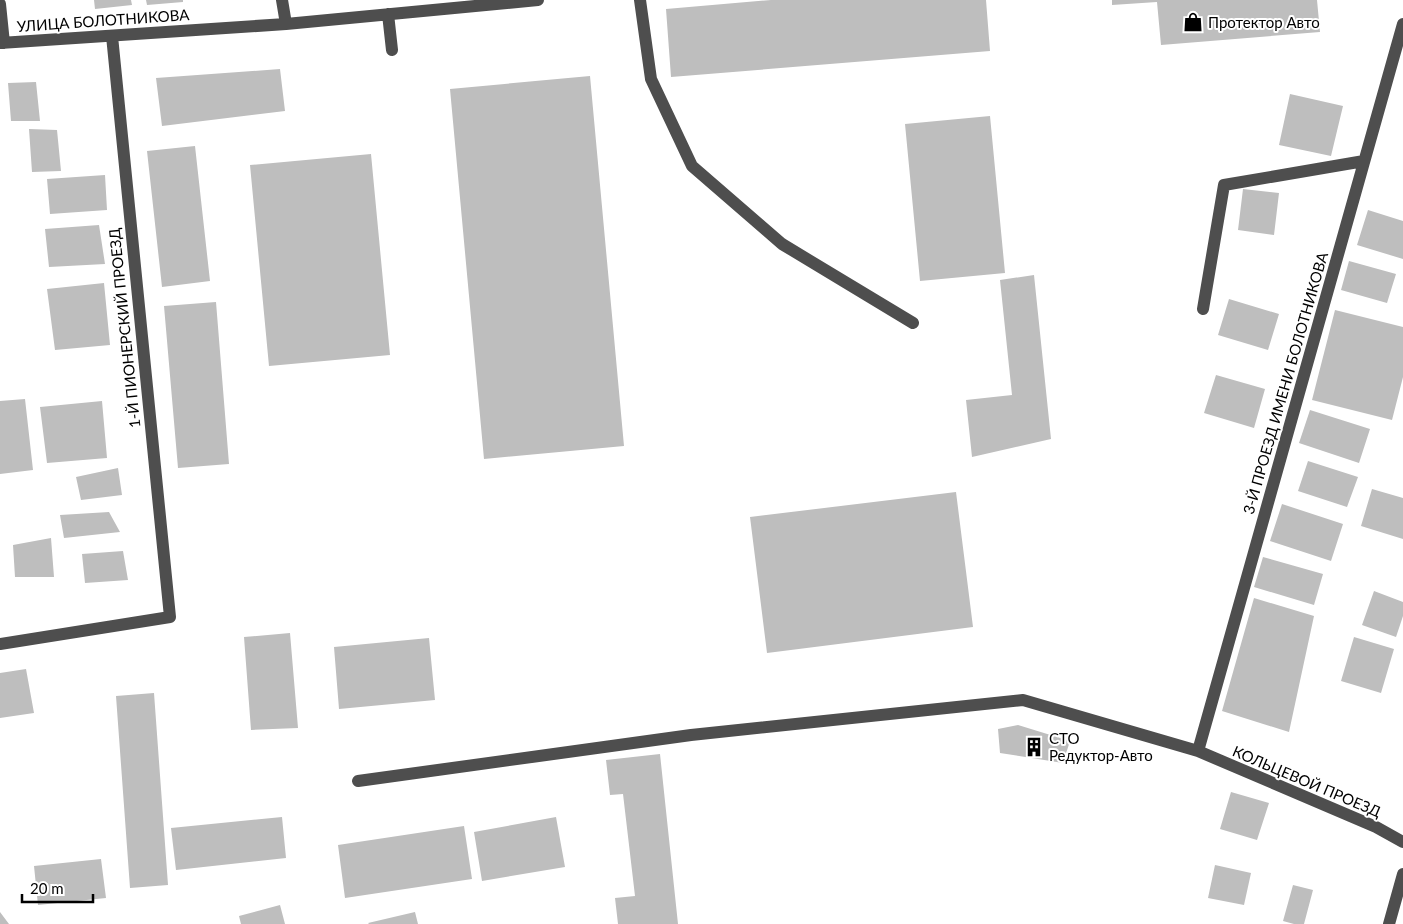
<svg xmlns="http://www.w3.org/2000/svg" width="1403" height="924" font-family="Lato,sans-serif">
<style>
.building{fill:#bebebe}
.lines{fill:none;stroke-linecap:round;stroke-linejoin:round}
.minor{stroke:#4e4e4e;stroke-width:12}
.labels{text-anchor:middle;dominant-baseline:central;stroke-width:4;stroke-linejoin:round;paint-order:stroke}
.street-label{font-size:15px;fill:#000;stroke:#fff}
.poi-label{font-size:15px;fill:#000;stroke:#fff;text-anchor:start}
</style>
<rect width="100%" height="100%" fill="#fff"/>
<path class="building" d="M94,0H131L132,5L95,9Z
M146,0H183V2L147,5Z
M771,0H986L990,51L671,77L666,9Z
M1112,0H1317L1320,32L1161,45L1157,2L1112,5Z
M280,69L285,111L162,126L156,78Z
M590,76L624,446L484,459L450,89Z
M36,82L40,121H11L8,83Z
M1290,94L1343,106L1331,156L1279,145Z
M990,116L1005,273L920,281L905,124Z
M29,129L57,130L61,171L32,172Z
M195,146L210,281L162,287L147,151Z
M371,154L390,355L269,366L250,165Z
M105,175L107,210L50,214L47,179Z
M1243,189L1279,193L1274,235L1238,230Z
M1368,210L1403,221V259L1357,245Z
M99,225L105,264L49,267L45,229Z
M1349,261L1396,274L1387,303L1341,290Z
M1034,275L1051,439L972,457L966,400L1012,395L1000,280Z
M104,283L110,345L55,350L47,289Z
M1229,299L1279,314L1268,350L1218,335Z
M216,302L229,464L178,468L164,306Z
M1335,310L1403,327V377L1392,420L1312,400Z
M1216,375L1265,389L1254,428L1204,413Z
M25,399L33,470L0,474V401Z
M102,401L107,458L47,463L40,407Z
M1310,410L1370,429L1359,463L1299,443Z
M1308,461L1358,477L1347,507L1298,491Z
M118,468L122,495L81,500L76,477Z
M1372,489L1403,498V539L1361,526Z
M956,492L973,627L767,653L750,517Z
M1282,504L1343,524L1331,561L1270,541Z
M109,512L120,532L64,538L60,515Z
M51,538L54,577H15L13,545Z
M123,551L128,580L85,583L82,554Z
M1263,557L1323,574L1314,605L1254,587Z
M1374,591L1403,602V616L1396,637L1362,625Z
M1254,598L1314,616L1289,732L1222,711Z
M290,633L298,728L251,730L244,637Z
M1354,637L1394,649L1381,693L1341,681Z
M429,638L435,700L339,709L334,647Z
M26,669L34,713L0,718V673Z
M154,693L168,885L130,888L116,696Z
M1018,725L1070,741L1063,763L1000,753L998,729Z
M660,754L678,924H618L615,898L635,896L623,794L610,795L606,760Z
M1231,792L1269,803L1257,840L1220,829Z
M282,817L286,858L176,870L171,828Z
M556,817L565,867L482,881L474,832Z
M464,826L472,879L345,898L338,845Z
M101,859L106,898L38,905L34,866Z
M1215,865L1251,873L1244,905L1208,898Z
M1293,885L1313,890L1304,924H1294L1283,921Z
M280,905L285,924H241L239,916Z
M0,912L9,924H0Z
M415,912L418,924H369L368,923Z"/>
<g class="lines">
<path class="minor" d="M282,0L286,24
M640,0L651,79L692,166L782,244L913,323
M0,4L4,43
M388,14L392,50
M0,43L286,24L538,0
M1203,309L1224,185L1364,161
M0,644L170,617L112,36
M1198,751L1403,24
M358,781L691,735L1023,700L1198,751L1376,827L1403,842
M1389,924L1403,874"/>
</g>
<defs>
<symbol id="shop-bare" viewBox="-9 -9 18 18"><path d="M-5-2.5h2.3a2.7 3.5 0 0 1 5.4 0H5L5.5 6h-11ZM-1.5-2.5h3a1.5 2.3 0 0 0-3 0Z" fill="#000" stroke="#fff" stroke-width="2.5" paint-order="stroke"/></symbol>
<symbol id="building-bare" viewBox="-9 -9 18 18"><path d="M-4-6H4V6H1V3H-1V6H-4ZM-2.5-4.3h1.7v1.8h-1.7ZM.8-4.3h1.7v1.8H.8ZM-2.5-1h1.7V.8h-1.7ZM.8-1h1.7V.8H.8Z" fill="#000" stroke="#fff" stroke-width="2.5" paint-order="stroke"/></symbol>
</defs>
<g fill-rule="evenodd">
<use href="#shop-bare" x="1179" y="8" width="28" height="28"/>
<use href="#building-bare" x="1020" y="733" width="28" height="28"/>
</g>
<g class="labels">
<g class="street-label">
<text transform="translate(103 20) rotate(-4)">УЛИЦА БОЛОТНИКОВА</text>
<text transform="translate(124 328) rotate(-96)">1-Й ПИОНЕРСКИЙ ПРОЕЗД</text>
<text transform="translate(1285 383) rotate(-74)">3-Й ПРОЕЗД ИМЕНИ БОЛОТНИКОВА</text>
<text transform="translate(1307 781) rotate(23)">КОЛЬЦЕВОЙ ПРОЕЗД</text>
</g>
<g class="poi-label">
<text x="1208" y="22">Протектор Авто</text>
<text x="1049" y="738">СТО<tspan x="1049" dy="17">Редуктор-Авто</tspan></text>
</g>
</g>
<path d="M22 894v8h71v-8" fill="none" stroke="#000000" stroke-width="2.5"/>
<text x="30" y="894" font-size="15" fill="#000000" stroke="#ffffff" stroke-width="4" paint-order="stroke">20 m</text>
</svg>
